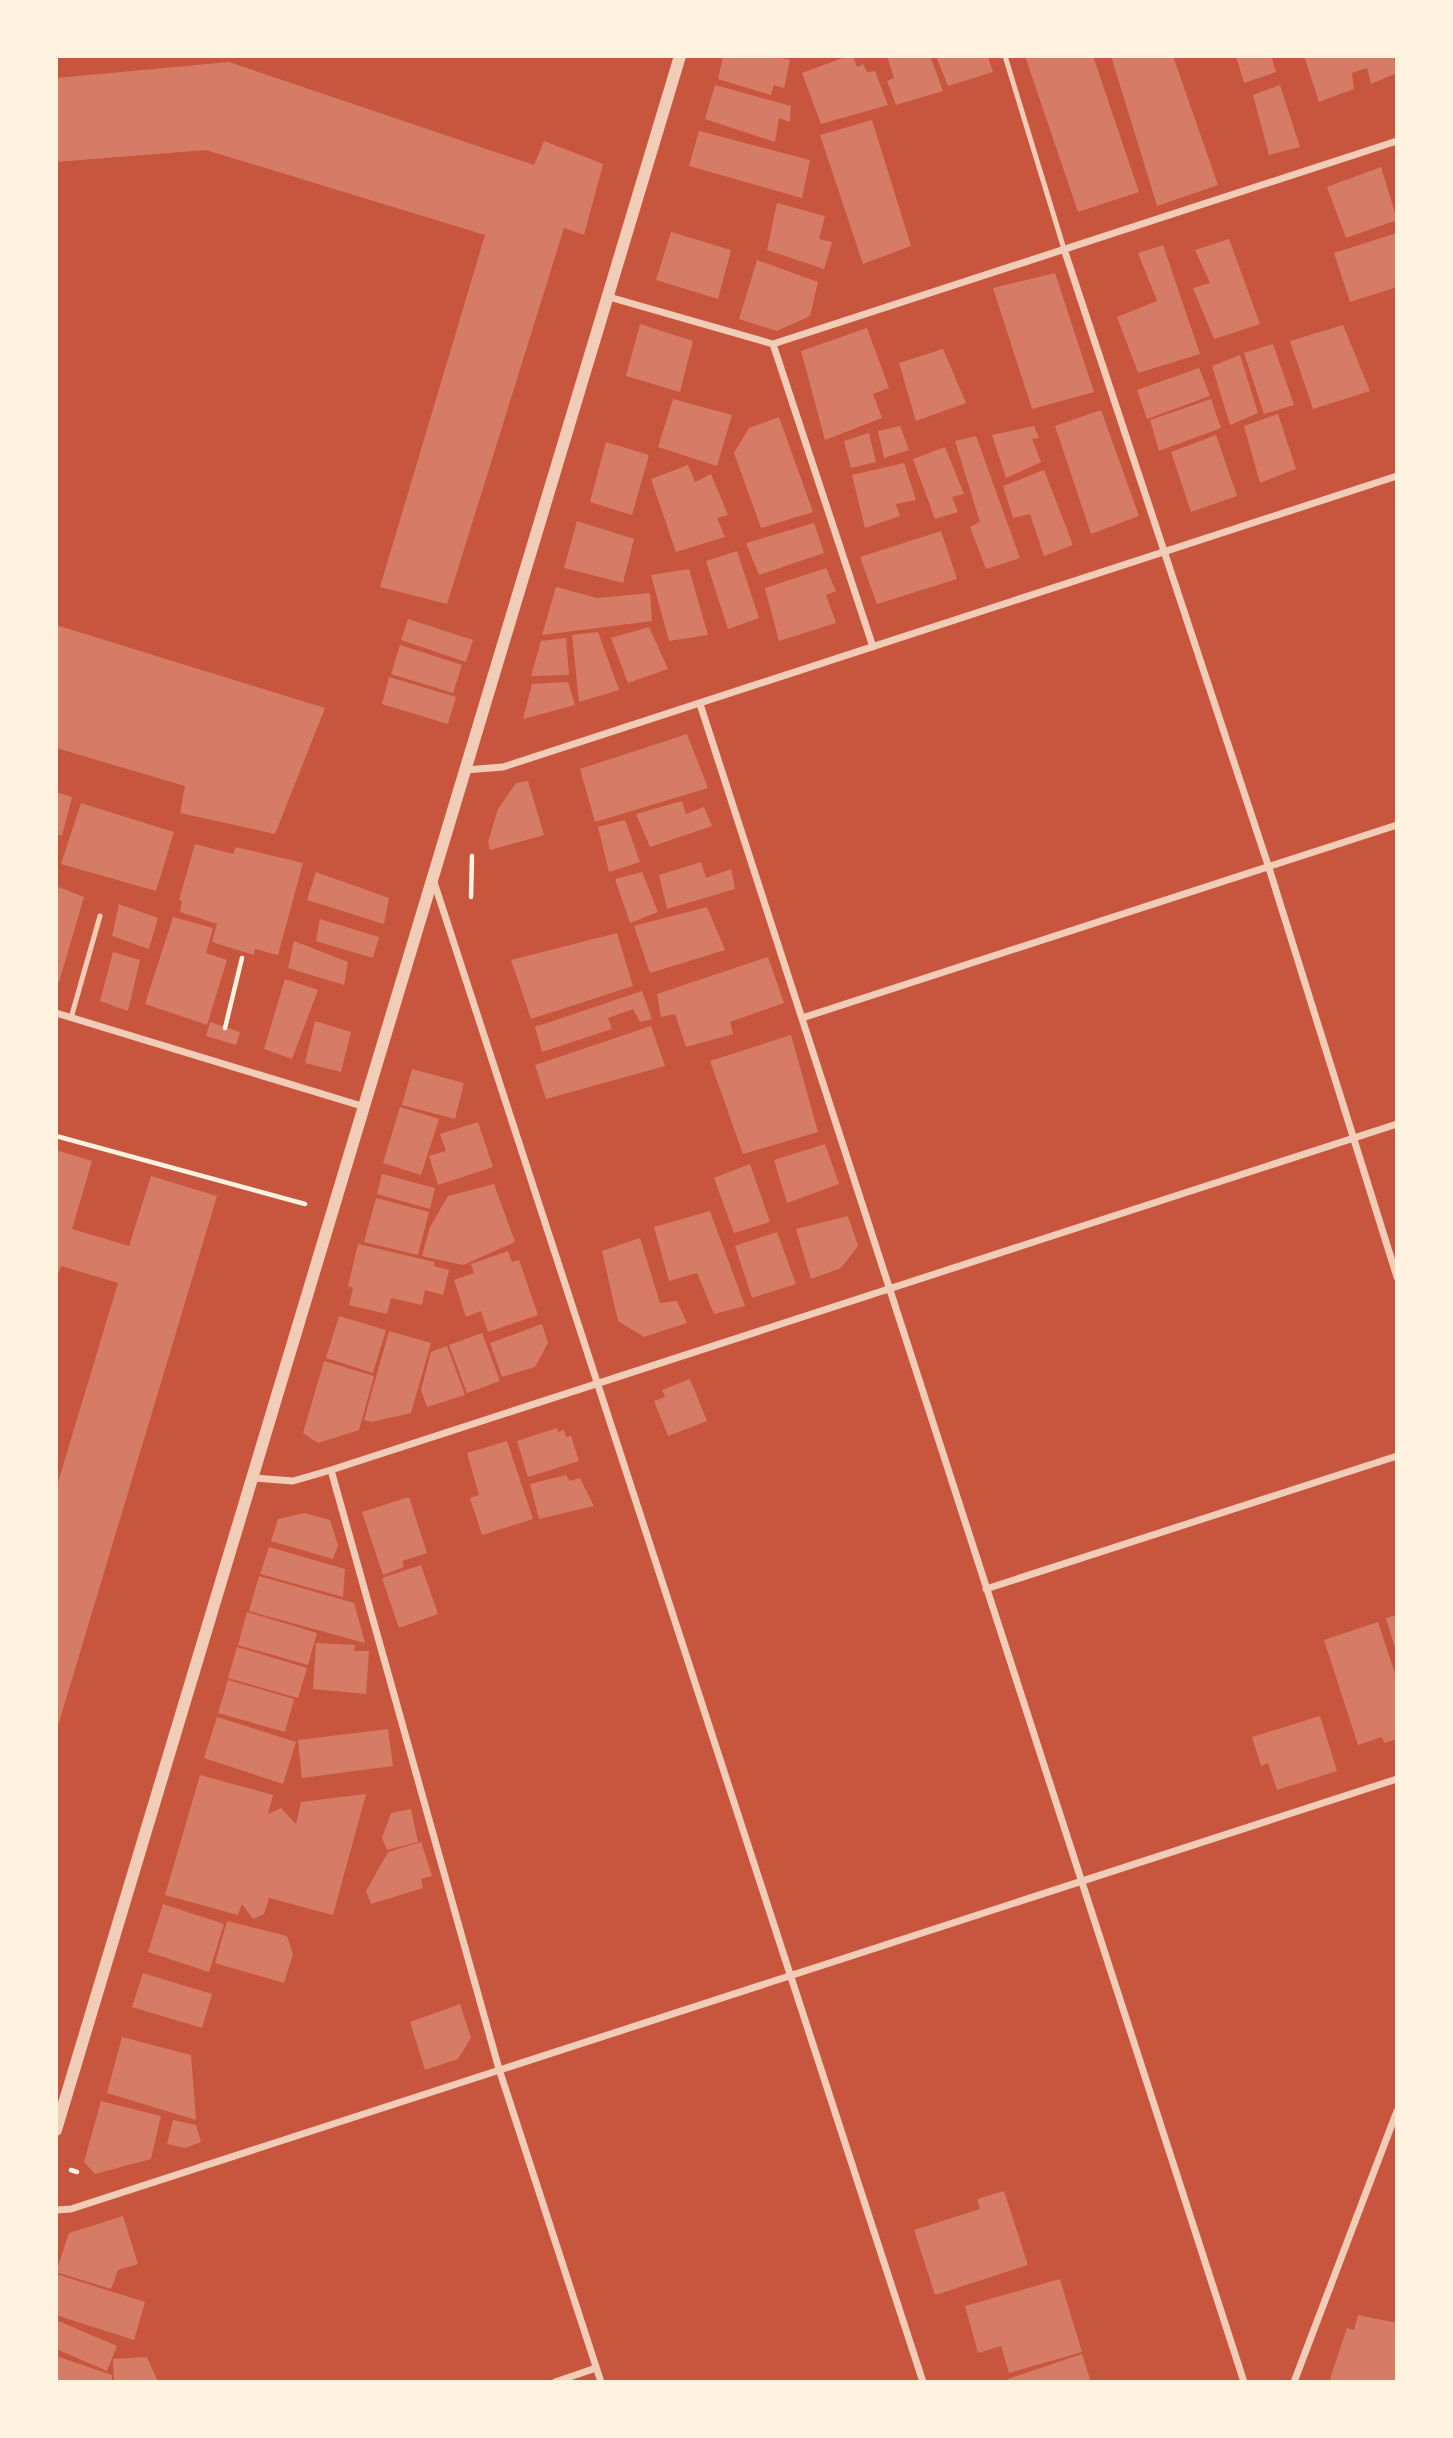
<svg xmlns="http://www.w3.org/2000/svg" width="1453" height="2438" font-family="'Noto Serif',serif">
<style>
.building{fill:#d67c66}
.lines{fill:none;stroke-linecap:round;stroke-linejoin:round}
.path{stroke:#fff3e0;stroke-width:4.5}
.service{stroke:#f1ccb7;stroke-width:5}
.minor{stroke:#f1ccb7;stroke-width:7}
.tertiary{stroke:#f1ccb7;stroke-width:12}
</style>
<rect width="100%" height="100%" fill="#c8553d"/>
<path class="building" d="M723,56H775L790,60L784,88L774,85L771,95L718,79Z
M848,56H853L857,67L863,64L867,72L875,71L888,105L821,124L802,73Z
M887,56H930L943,91L896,105L887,81L894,78Z
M936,56H988L993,72L948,86Z
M1025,56H1093L1139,192L1078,212Z
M1111,56H1173L1218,185L1157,206Z
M1236,56H1271L1276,72L1244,83Z
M1304,56H1394L1397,73L1371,84L1367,68L1352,73L1354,89L1319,102Z
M229,62L534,165L544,141L603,164L584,235L564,228L447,604L380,587L485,235L206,150L56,162V78Z
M715,85L791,106L790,122L779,118L775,142L705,119Z
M1280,85L1300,147L1269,155L1253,95Z
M872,120L911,246L863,264L820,135Z
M699,131L810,160L802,198L689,166Z
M1381,167L1397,220L1346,238L1327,187Z
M777,203L825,216L819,239L832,242L824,269L767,250Z
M671,232L731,250L718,299L656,280Z
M1397,233V287L1350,302L1334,253Z
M1229,239L1260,324L1214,339L1193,288L1210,283L1195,250Z
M1163,245L1200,354L1138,373L1117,317L1157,301L1138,253Z
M757,260L818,282L810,316L777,331L739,319Z
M1055,273L1094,392L1032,409L993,288Z
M640,324L693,341L680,392L626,376Z
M1343,325L1370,391L1313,409L1290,341Z
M867,328L889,388L873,394L882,418L825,440L801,351Z
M1273,344L1294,405L1264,414L1244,353Z
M943,349L966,403L916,421L899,363Z
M1240,355L1258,413L1230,425L1212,366Z
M1199,368L1210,396L1147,419L1137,390Z
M673,399L732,415L717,466L658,447Z
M1211,399L1221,428L1159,451L1150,420Z
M1101,410L1139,516L1091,534L1055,426Z
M1278,414L1296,469L1260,483L1244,426Z
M779,417L813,512L761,528L734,453L749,428Z
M900,426L909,450L884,458L878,431Z
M1034,426L1039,438L1032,439L1041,462L1006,478L992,435Z
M869,433L876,462L851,468L844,441Z
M1216,435L1237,496L1191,512L1171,452Z
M976,436L1020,558L986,569L970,527L980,522L955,441Z
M606,442L649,455L632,515L590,502Z
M945,447L964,494L952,497L958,512L935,519L913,459Z
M904,463L916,500L896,504L900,516L865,528L852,475Z
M688,465L695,482L711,474L728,515L717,518L725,537L676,552L651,479Z
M1044,470L1073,545L1044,556L1030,514L1013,518L1003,486Z
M577,521L634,539L623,583L564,568Z
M814,523L824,553L759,575L746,543Z
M941,531L957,579L877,604L860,557Z
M737,551L759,618L728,629L706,561Z
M826,568L836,591L826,595L836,623L779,641L765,588Z
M689,569L708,635L669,641L651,575Z
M556,587L597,598L650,593L652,621L542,635Z
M408,619L473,640L466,662L401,640Z
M56,625L325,708L275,834L180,813L185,786L56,748Z
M649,627L668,669L628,683L611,638Z
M598,632L619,690L579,702L572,635Z
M566,638L569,675L531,676L541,641Z
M400,645L462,665L453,693L391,674Z
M389,677L456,697L448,724L382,704Z
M568,682L575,705L523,719L532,684Z
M687,734L708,788L595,822L580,769Z
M528,781L544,835L490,850L488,842L498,809L516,783Z
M56,792L72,797L62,836L56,834Z
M682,801L686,814L704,807L712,826L650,847L636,814Z
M81,803L174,832L156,891L61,864Z
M625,820L640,862L609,872L598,827Z
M195,844L233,854L236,847L303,863L278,955L255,949L254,955L212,942L217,924L180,912L182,901L179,900Z
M701,862L706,878L731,869L735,889L667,909L659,875Z
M316,872L389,898L384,924L307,900Z
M642,872L658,912L630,923L615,879Z
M56,886L84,897L59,982L56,981Z
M119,904L158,918L149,949L112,936Z
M707,907L725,950L650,973L634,926Z
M173,917L213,928L206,953L227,960L207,1025L145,1004Z
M320,919L379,937L373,958L316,941Z
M617,933L633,986L531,1019L511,960Z
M294,941L348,962L344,985L288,968Z
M113,952L140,960L128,1011L100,1001Z
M768,957L784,1003L730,1022L733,1034L686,1047L675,1014L661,1017L657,994Z
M285,979L318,990L292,1059L264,1049Z
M642,991L652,1019L640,1022L633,1009L608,1018L612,1029L542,1052L535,1027Z
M315,1021L351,1032L341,1072L305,1063Z
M210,1022L240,1032L236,1045L206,1036Z
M651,1026L665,1066L546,1099L535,1065Z
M791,1035L818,1132L743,1154L710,1061Z
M412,1069L464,1083L455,1119L402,1105Z
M400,1107L439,1119L421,1175L383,1163Z
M478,1122L493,1167L438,1185L429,1156L446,1151L440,1134Z
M825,1144L839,1184L787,1203L774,1160Z
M56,1150L92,1161L72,1229L129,1246L151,1176L217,1196L57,1729L56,1489L118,1283L61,1266L56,1279Z
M750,1164L770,1222L734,1233L714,1178Z
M382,1174L435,1188L430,1209L377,1194Z
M494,1184L515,1242L463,1265L422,1256L430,1227L448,1196Z
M376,1198L429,1212L418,1255L364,1242Z
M710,1211L745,1306L714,1314L697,1273L669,1281L654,1227Z
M848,1216L858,1246L841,1268L811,1279L796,1229Z
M777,1232L796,1284L752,1298L735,1246Z
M640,1238L660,1303L677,1301L687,1323L644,1337L618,1321L602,1251Z
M358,1244L434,1262V1266L449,1270L443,1295L425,1290L422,1305L391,1298L387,1314L349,1305L353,1288L348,1286Z
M508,1251L512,1262L519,1260L538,1315L488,1332L481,1311L466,1317L454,1280L474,1273L471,1264Z
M339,1316L386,1330L373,1373L326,1358Z
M542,1324L548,1343L535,1367L502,1377L490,1343Z
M389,1331L431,1343L411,1413L371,1422L364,1420Z
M482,1333L500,1381L467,1393L449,1345Z
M447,1346L465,1395L427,1407L421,1390L431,1352Z
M324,1361L374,1376L359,1430L318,1443L303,1433Z
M690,1379L707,1421L668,1436L654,1401L665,1397L662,1390Z
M557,1428L558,1432L564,1430L566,1437L571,1436L579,1461L528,1477L517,1441Z
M507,1441L533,1519L482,1535L470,1498L479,1495L467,1453Z
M566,1475L570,1481L580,1478L594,1506L539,1519L530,1484Z
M409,1497L427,1553L402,1561L404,1567L383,1575L362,1512Z
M305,1513L330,1520L338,1545L333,1559L271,1541L278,1519Z
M269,1547L345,1569L343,1597L260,1574Z
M421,1565L438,1614L399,1628L382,1578Z
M259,1576L354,1603L365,1643L249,1611Z
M247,1612L317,1633L308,1665L238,1645Z
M1397,1615V1651L1396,1652L1386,1618Z
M1378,1622L1397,1680V1739L1384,1743L1382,1737L1358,1745L1324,1640Z
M316,1643L355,1645L354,1651H369L366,1694L313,1689Z
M237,1647L307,1668L298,1698L228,1678Z
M228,1680L294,1699L285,1732L218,1713Z
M1320,1716L1337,1771L1277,1790L1268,1763L1261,1766L1252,1737Z
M217,1717L296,1742L283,1784L204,1758Z
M388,1729L393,1766L302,1778L298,1740Z
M200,1775L273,1795L268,1814L281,1808L296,1824L301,1802L366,1794L333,1915L269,1898L264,1914L253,1919L242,1904L238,1915L165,1895Z
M411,1809L418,1842L387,1850L382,1838L391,1813Z
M421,1842L432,1876L421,1879L423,1888L371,1904L366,1891L388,1852Z
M163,1904L224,1924L209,1972L148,1952Z
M227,1921L287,1936L293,1954L284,1983L215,1963Z
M143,1973L212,1994L202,2028L132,2007Z
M460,2004L471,2038L458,2059L425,2070L410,2022Z
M122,2037L191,2055L196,2120L107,2093Z
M101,2101L161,2116L151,2159L95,2174L84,2162Z
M173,2120L196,2125L201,2142L185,2148L167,2144Z
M1004,2191L1028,2265L935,2295L914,2230L980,2209L977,2199Z
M123,2216L138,2264L118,2270L111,2289L56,2272L69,2233Z
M56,2274L145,2302L134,2340L56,2315Z
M1060,2279L1082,2352L1009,2373L1001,2346L978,2353L965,2306Z
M1358,2315L1397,2323V2382H1329L1347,2328L1354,2330Z
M56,2320L117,2346L107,2371L56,2349Z
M1082,2354L1091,2382H1009L1008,2379Z
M56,2356L112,2375V2382H56Z
M147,2357L158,2382H114L113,2359Z"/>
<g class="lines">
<path class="path" d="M471,897L472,856
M225,1028L242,958
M56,1136L305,1204
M71,2170L77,2172"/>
<path class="service" d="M1005,56L1064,249
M71,1018L100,916"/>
<path class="minor" d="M1064,249L1269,868L1397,1277
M609,297L773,344L1397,141
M773,344L873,647
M700,704L1244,2382
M465,770L503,767L1397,476
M434,882L923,2382
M56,1013L365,1107
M802,1018L1397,825
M331,1470L499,2069L601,2382
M253,1478L293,1481L331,1470L1397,1124
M986,1589L1397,1456
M56,2210L71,2209C513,2064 956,1924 1397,1779
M555,2382L596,2368
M1294,2382L1397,2111"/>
<path class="tertiary" d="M56,2130L680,56"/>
</g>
<rect width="1453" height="2438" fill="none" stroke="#fff3e0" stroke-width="116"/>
</svg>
